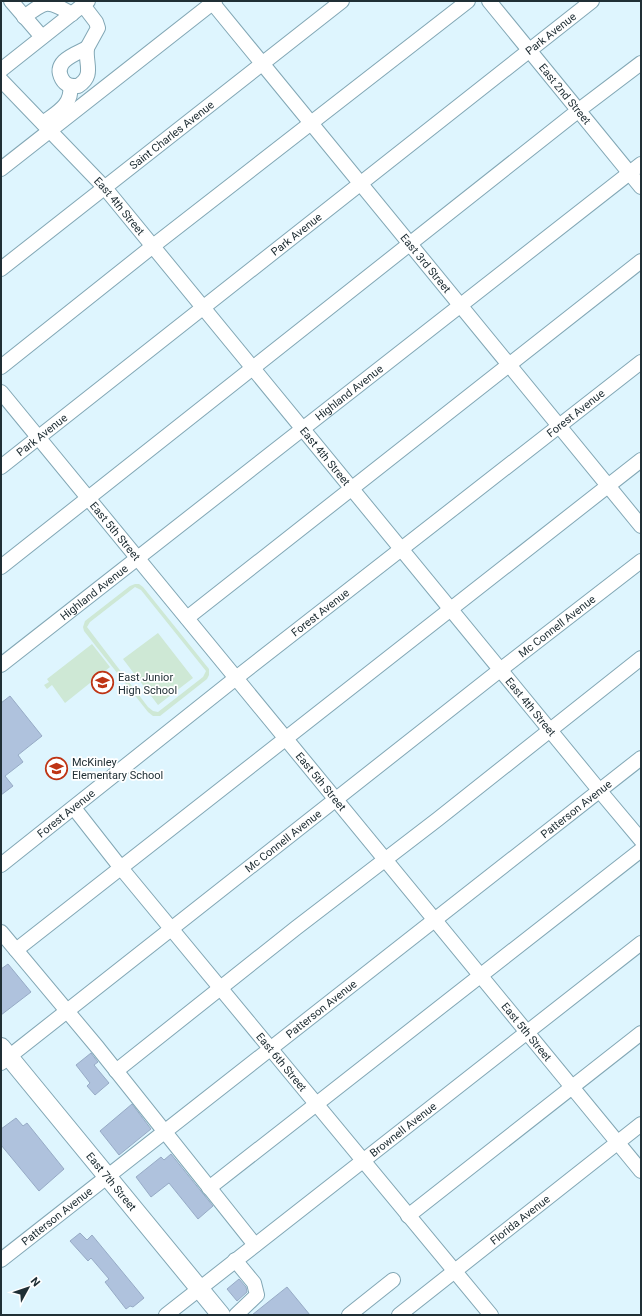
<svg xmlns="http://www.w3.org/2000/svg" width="642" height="1316" font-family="Roboto,sans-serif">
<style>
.green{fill:#cee8d5;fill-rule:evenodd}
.building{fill:#afc2dd;stroke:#97abc6}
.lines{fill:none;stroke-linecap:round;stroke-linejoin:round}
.minor-casing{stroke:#82a7b5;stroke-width:16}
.major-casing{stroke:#82a7b5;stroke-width:20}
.minor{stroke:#fff;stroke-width:14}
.major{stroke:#fff;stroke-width:18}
.labels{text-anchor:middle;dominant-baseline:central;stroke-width:3.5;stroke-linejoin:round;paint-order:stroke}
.street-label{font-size:11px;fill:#202f35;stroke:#fff}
.poi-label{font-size:11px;fill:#202f35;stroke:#fff;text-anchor:start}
</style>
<rect width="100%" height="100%" fill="#def5fe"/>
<path class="green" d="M135,584H139L143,587L209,669V675L207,679L160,716H153L148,712L84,631L83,627L85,621L130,586ZM135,587L141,590L206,671L203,677L158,712L153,711L148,707L87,627L90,622Z
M158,633L193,678L158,705L123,659Z
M92,644L110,667L65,703L52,685L47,689L44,685L49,682L47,679Z"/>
<path class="building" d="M10,696L42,736L18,755L23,762L5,776L13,786L1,795V703Z
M8,964L31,992L1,1015V969Z
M91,1053L98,1062L94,1065L109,1083L95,1095L87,1086L90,1083L76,1065Z
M132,1104L151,1129L119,1155L100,1131Z
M16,1118L23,1126L27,1123L64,1169L39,1191L1,1145V1129Z
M171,1154L213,1206L198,1219L169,1183L151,1197L136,1177L161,1157L164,1160Z
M80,1233L87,1240L92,1235L144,1298L133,1307L130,1306L126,1309L105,1282L109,1279L91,1258L88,1261L70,1241Z
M239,1279L246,1287L247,1292L237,1301L227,1289Z
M287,1287L310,1315H252Z"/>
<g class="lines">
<defs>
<g id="minor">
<path d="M11,1L42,37"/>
<path id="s1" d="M211,1L641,526"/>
<path id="s2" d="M489,1L641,187"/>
<path d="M83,5L96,22L98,28L87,48"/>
<path d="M24,17C47,0 47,0 72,14"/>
<path d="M87,48C85,64 95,75 78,86C71,86 66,86 62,79C52,61 76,54 87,48Z"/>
<path d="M1,70L88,1"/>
<path id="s3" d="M1,80L105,188L599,790L641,840"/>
<path d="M43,123C56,113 73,105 70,86"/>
<path d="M1,169L215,1"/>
<path id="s4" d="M1,269L342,1"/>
<path d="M1,367L153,246L468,1"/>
<path id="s5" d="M1,392L641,1171"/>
<path id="s6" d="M1,467L592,1"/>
<path d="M1,567L579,110L641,63"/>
<path d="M187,618L641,261"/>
<path id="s7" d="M1,665L641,164"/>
<path id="s8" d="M74,808L121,868L491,1315"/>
<path id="s9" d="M1,865L236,678L641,362"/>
<path d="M1,932L98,1048L255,1245"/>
<path d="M16,950L641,460"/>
<path id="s10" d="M1,1063L500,670L641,561"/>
<path d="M116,1071L296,928L438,819L641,658"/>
<path d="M209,1188L641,850"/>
<path d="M408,1216L641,1033"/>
<path id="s11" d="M1,1260L641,758"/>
<path d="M235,1260L254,1283L257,1295L236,1315"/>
<path id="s12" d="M166,1315L641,943"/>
<path d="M349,1315L393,1280"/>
<path id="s13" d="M399,1315L641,1124"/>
</g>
<g id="major">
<path id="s14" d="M1,1047L221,1315"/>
</g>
</defs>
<use href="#minor" class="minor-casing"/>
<use href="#major" class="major-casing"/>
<use href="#minor" class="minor"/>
<use href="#major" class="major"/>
</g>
<defs>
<symbol id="school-ring" viewBox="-11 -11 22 22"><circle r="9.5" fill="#fff" stroke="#be3414" stroke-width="1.5"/><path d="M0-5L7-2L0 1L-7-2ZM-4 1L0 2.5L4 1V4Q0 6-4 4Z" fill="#be3414"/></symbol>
</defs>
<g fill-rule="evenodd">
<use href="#school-ring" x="90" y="670" width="25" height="25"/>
<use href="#school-ring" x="44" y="756" width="25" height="25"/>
</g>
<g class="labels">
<g class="street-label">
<text stroke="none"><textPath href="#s6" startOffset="700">Park Avenue</textPath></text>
<text stroke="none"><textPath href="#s2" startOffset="120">East 2nd Street</textPath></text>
<text stroke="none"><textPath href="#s4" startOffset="217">Saint Charles Avenue</textPath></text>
<text stroke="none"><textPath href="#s3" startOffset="173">East 4th Street</textPath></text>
<text stroke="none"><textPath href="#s6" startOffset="376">Park Avenue</textPath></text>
<text stroke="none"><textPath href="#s1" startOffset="339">East 3rd Street</textPath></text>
<text stroke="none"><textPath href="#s7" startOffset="442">Highland Avenue</textPath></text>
<text stroke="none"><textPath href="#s9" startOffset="731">Forest Avenue</textPath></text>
<text stroke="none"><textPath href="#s6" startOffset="52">Park Avenue</textPath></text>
<text stroke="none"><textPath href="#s3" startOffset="497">East 4th Street</textPath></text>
<text stroke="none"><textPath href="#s5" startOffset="180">East 5th Street</textPath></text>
<text stroke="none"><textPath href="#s7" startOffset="118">Highland Avenue</textPath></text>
<text stroke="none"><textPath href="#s9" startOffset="407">Forest Avenue</textPath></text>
<text stroke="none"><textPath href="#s10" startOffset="707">Mc Connell Avenue</textPath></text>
<text stroke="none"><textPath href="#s3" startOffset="821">East 4th Street</textPath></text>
<text stroke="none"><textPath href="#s5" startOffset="504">East 5th Street</textPath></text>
<text stroke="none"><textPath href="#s11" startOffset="731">Patterson Avenue</textPath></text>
<text stroke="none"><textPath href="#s9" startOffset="83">Forest Avenue</textPath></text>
<text stroke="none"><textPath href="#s10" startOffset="359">Mc Connell Avenue</textPath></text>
<text stroke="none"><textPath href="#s11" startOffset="407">Patterson Avenue</textPath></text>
<text stroke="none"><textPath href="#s5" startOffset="828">East 5th Street</textPath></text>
<text stroke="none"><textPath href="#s8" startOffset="328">East 6th Street</textPath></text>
<text stroke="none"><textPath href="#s12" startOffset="301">Brownell Avenue</textPath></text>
<text stroke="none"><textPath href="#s14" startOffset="174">East 7th Street</textPath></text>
<text stroke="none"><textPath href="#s11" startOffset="71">Patterson Avenue</textPath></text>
<text stroke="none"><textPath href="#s13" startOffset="154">Florida Avenue</textPath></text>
</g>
<g class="poi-label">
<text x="118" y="677">East Junior<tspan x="118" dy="13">High School</tspan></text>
<text x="72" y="762">McKinley<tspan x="72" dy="13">Elementary School</tspan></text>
</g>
</g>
<rect width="642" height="1316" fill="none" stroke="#202f35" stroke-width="4"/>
<g transform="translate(28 1288) rotate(50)" stroke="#ffffff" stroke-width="3" paint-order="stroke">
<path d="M0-3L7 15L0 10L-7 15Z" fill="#202f35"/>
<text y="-6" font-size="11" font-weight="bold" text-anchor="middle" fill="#202f35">N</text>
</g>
</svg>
